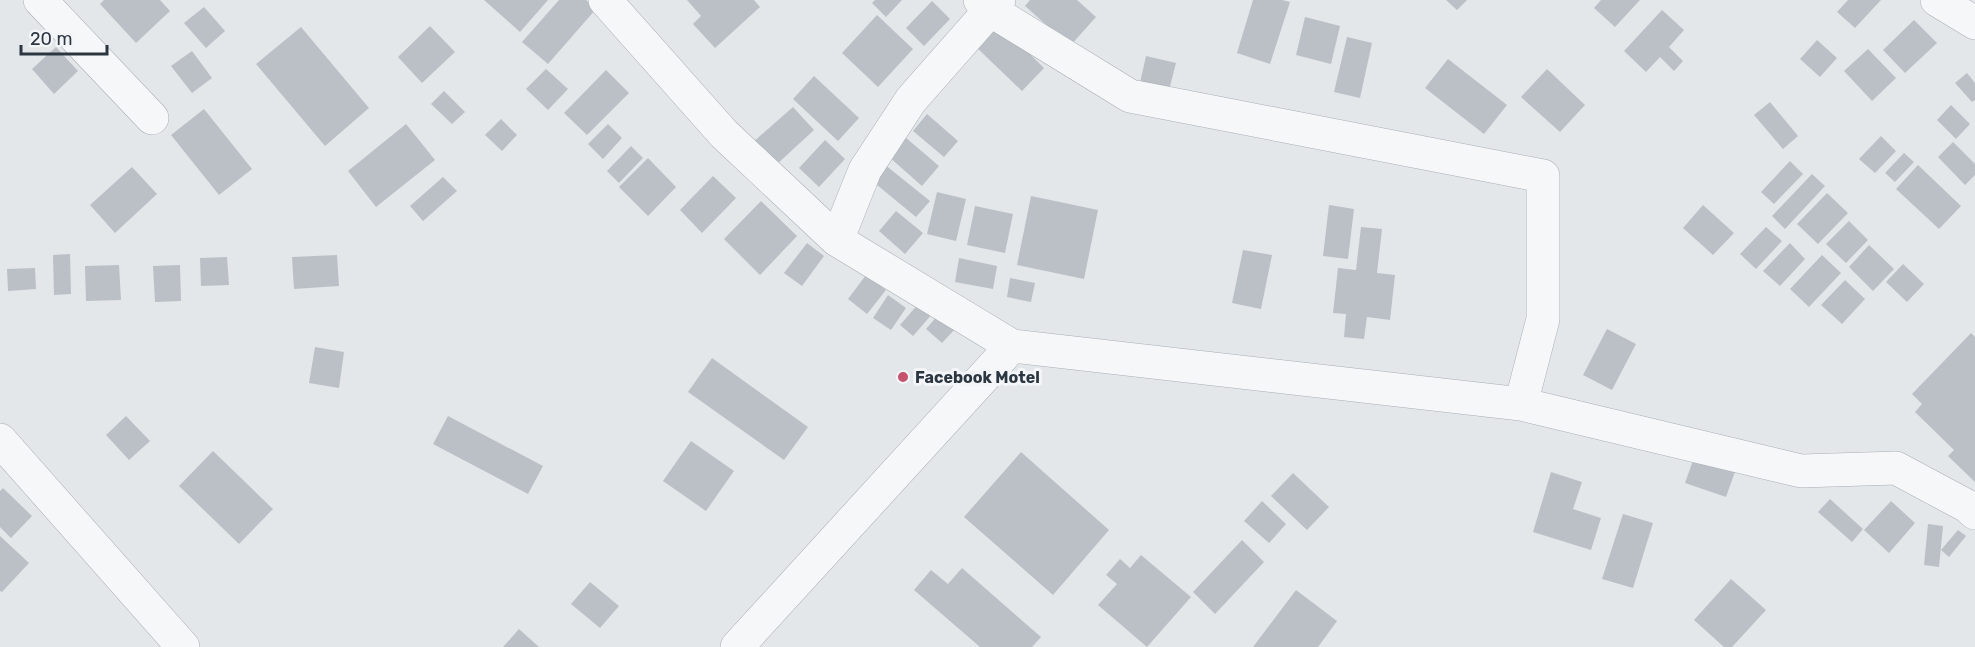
<svg xmlns="http://www.w3.org/2000/svg" width="1975" height="647" font-family="Rubik,sans-serif">
<style>
.building{fill:#bbc0c7}
.lines{fill:none;stroke-linecap:round;stroke-linejoin:round}
.street-casing{stroke:#a8aeb4;stroke-width:34}
.street{stroke:#f6f7f9;stroke-width:33}
.poi-dot{fill:#c6526e;stroke:#f3f5f8;stroke-width:2}
.labels{text-anchor:middle;dominant-baseline:central;stroke-width:6;stroke-linejoin:round;paint-order:stroke}
.poi-label{font-size:16px;font-weight:bold;fill:#2c3641;stroke:#f3f5f8;text-anchor:start}
</style>
<rect width="100%" height="100%" fill="#e3e7ea"/>
<path class="building" d="M104,0H160L170,11L136,43L100,4Z
M484,0H548L520,32Z
M559,0H586L596,9L548,64L522,42Z
M687,0H754L760,7L715,48L693,24L701,16Z
M875,0H902L886,17L872,3Z
M1030,0H1077L1096,17L1070,46L1025,6Z
M1253,0H1282L1290,2L1270,64L1237,53Z
M1446,0H1467L1457,10Z
M1601,0H1640L1615,27L1594,8Z
M1848,0H1881L1855,28L1837,12Z
M932,1L950,19L924,46L906,28Z
M204,7L225,31L206,48L184,23Z
M1662,10L1684,30L1669,47L1683,61L1674,71L1660,57L1646,72L1624,51Z
M877,15L913,49L878,87L842,53Z
M1305,17L1340,26L1331,64L1296,55Z
M1914,20L1937,43L1905,73L1883,50Z
M997,22L1044,68L1022,91L974,45Z
M430,26L455,52L422,83L398,57Z
M301,27L369,108L325,146L256,64Z
M1347,37L1372,43L1360,98L1334,92Z
M1817,40L1837,58L1820,77L1800,59Z
M56,47L78,71L54,94L32,69Z
M1868,49L1896,78L1872,101L1844,71Z
M192,51L212,78L192,93L171,66Z
M1146,56L1176,63L1169,90L1140,83Z
M1448,59L1507,105L1484,134L1425,88Z
M546,69L568,89L548,110L526,89Z
M1547,69L1585,105L1560,132L1521,97Z
M606,70L629,93L587,135L564,113Z
M1967,73L1975,83V100L1972,102L1955,83Z
M814,76L859,118L838,141L793,99Z
M444,91L465,112L452,124L431,104Z
M1770,102L1798,136L1783,149L1754,115Z
M1951,105L1970,124L1956,139L1937,120Z
M793,107L814,130L775,166L753,142Z
M204,109L252,169L219,195L171,135Z
M927,114L958,141L944,157L913,131Z
M501,119L517,135L502,151L485,135Z
M406,124L435,160L376,207L348,171Z
M608,124L622,138L603,159L588,144Z
M1881,136L1896,151L1875,173L1859,159Z
M905,137L939,166L922,186L888,156Z
M825,140L845,159L819,187L799,168Z
M1953,142L1975,164V175L1965,185L1938,157Z
M631,146L643,158L619,183L607,171Z
M1904,153L1914,162L1895,182L1885,173Z
M648,158L676,187L648,216L619,187Z
M1790,161L1803,174L1774,204L1761,192Z
M884,164L930,201L916,217L871,180Z
M1918,165L1961,206L1939,229L1896,189Z
M132,167L157,194L115,233L90,205Z
M1812,174L1825,186L1785,229L1772,216Z
M713,176L736,198L702,233L680,210Z
M443,177L457,191L423,221L410,206Z
M937,192L966,199L956,241L927,234Z
M1827,193L1848,213L1818,244L1797,224Z
M1031,196L1098,210L1084,279L1017,265Z
M761,201L797,236L760,275L724,239Z
M1329,205L1354,209L1348,259L1323,256Z
M1703,205L1734,233L1713,255L1683,228Z
M975,206L1013,214L1005,253L967,245Z
M896,211L923,233L905,254L879,231Z
M1849,221L1868,240L1846,263L1826,244Z
M1361,227L1382,229L1377,273L1395,275L1390,320L1367,317L1364,339L1344,337L1346,314L1333,313L1338,268L1356,270Z
M1766,227L1782,241L1756,269L1740,254Z
M807,243L824,256L802,286L784,273Z
M1790,243L1805,259L1780,286L1763,271Z
M1869,245L1894,269L1873,291L1849,267Z
M1243,250L1272,255L1261,309L1232,303Z
M70,254L71,294L54,295L53,255Z
M337,255L339,286L294,289L292,257Z
M1822,255L1841,273L1809,307L1790,289Z
M227,257L229,285L201,286L200,258Z
M959,258L997,266L993,289L955,282Z
M1903,264L1924,284L1907,302L1886,282Z
M119,265L121,300L86,301L85,266Z
M180,265L181,301L155,302L153,266Z
M35,268L36,289L8,291L7,269Z
M866,275L886,290L867,314L848,299Z
M1010,278L1035,283L1031,302L1007,297Z
M1845,280L1865,299L1842,324L1821,305Z
M888,295L906,308L891,330L873,318Z
M920,302L933,313L913,336L900,325Z
M938,315L955,329L942,343L926,329Z
M1607,329L1636,344L1612,390L1583,375Z
M1971,333L1975,337V482L1948,456L1954,450L1915,412L1922,404L1912,394Z
M315,347L344,352L339,388L309,383Z
M712,358L808,427L784,460L688,392Z
M126,416L150,441L129,460L106,435Z
M448,416L543,466L528,494L433,444Z
M691,441L734,471L706,511L663,481Z
M213,451L273,509L239,544L179,486Z
M1021,452L1109,530L1053,595L964,517Z
M1696,452L1737,466L1726,497L1685,483Z
M1551,472L1582,482L1573,509L1601,518L1591,550L1533,532Z
M1293,473L1329,507L1307,530L1271,496Z
M3,488L32,516L11,538L0,527V491Z
M1830,499L1863,529L1852,542L1818,512Z
M1262,501L1286,524L1269,543L1244,521Z
M1891,501L1915,523L1889,553L1864,530Z
M1623,514L1653,523L1633,588L1602,579Z
M1928,524L1943,526L1939,567L1924,565Z
M1958,530L1966,536L1949,557L1941,550Z
M0,536L29,563L2,592L0,591Z
M1242,540L1264,562L1215,614L1193,592Z
M1141,555L1191,597L1147,647L1098,605L1117,584L1106,575L1120,559L1130,568Z
M962,568L1041,637L1032,647H980L914,590L931,570L948,584Z
M1731,579L1766,610L1732,647H1724L1694,620Z
M590,582L619,606L600,628L571,604Z
M1296,590L1337,621L1318,647H1253Z
M519,629L539,647H503Z"/>
<g class="lines">
<defs>
<path id="street" d="M40,0L152,118
M605,0L724,134L837,240L1012,346L1521,404L1801,471L1896,468L1967,506L1975,513
M980,0L990,10L1130,96L1543,176V319L1521,404
M1937,0L1975,23
M837,240L865,170L911,100L999,0
M0,440L183,647
M737,647L1012,346"/>
</defs>
<use href="#street" class="street-casing"/>
<use href="#street" class="street"/>
</g>
<circle class="poi-dot" cx="903" cy="377" r="6"/>
<g class="labels">
<g class="poi-label">
<text x="915" y="377">Facebook Motel</text>
</g>
</g>
<path d="M21 45v9h86v-9" fill="none" stroke="#2c3641" stroke-width="3"/>
<text x="30" y="45" font-size="18" fill="#2c3641" stroke="#f3f5f8" stroke-width="4.5" paint-order="stroke">20 m</text>
</svg>
